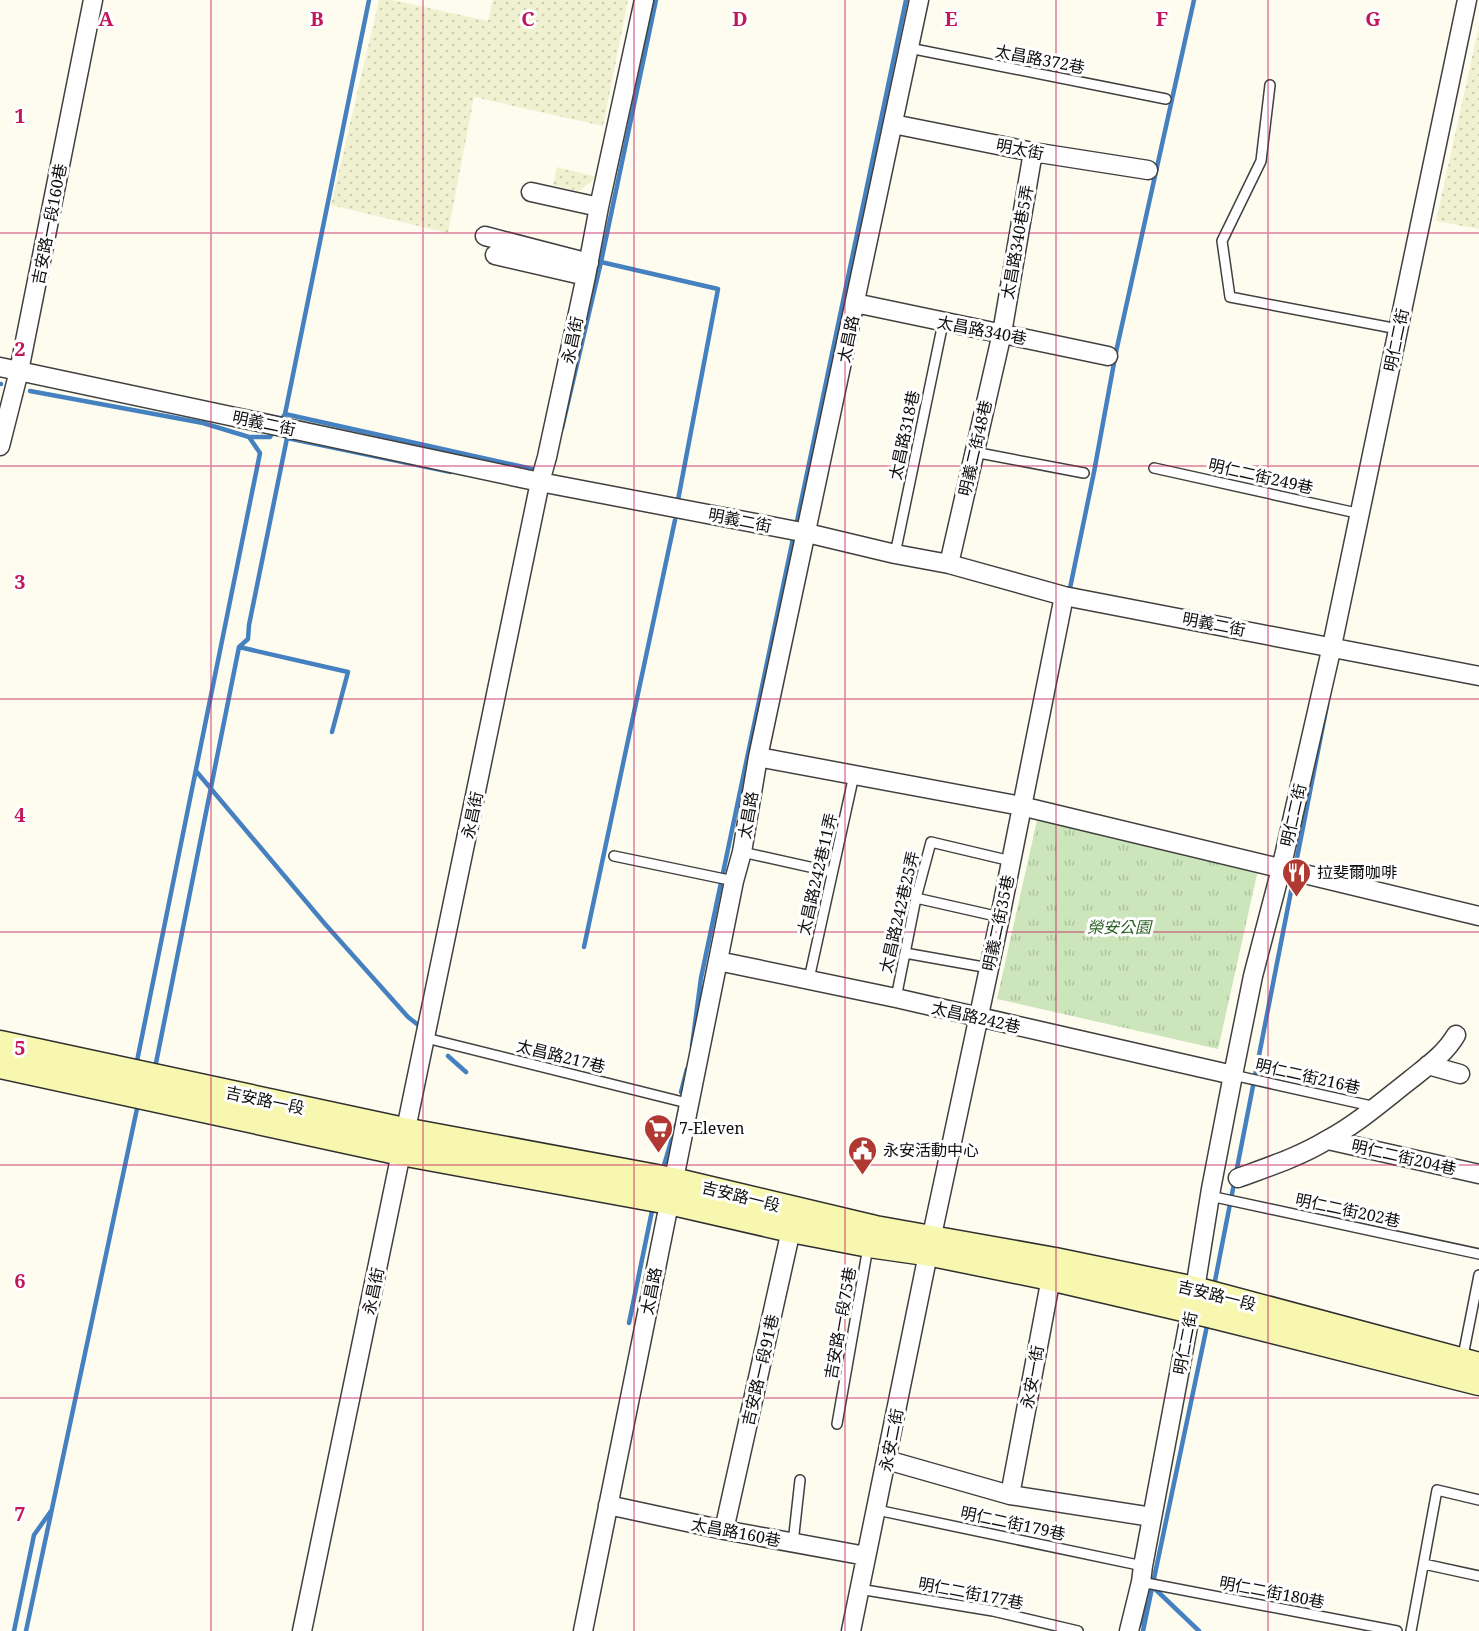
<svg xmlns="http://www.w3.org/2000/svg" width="1479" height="1631" font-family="'Noto Serif','Noto Sans TC',serif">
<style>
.farmland{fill:url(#farmland-dots)}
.park{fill:url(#park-tufts)}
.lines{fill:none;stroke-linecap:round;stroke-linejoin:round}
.stream{stroke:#4581c0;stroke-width:4.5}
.lane-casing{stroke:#404040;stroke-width:12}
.street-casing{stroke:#404040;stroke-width:21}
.secondary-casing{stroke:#2f2f2f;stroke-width:27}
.lane{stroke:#fff;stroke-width:9}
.street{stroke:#fff;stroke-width:18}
.secondary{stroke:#f7f7af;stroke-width:24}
.grid{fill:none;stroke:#c2185b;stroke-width:1.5;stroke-opacity:0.55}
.labels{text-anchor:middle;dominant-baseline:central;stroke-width:6;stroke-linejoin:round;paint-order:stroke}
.street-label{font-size:16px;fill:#0d0d0d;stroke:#fff}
.poi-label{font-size:16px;fill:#0d0d0d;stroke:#fff;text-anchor:start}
.park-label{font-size:16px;font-style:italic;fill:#295e23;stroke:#fff}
.grid-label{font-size:20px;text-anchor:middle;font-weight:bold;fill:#c2185b;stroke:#fff;stroke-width:6;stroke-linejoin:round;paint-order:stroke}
</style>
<defs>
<pattern id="farmland-dots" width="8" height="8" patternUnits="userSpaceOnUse" patternTransform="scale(1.5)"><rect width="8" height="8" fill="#f0f1d0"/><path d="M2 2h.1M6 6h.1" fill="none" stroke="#cdcdb1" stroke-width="1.8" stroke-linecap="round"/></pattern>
<pattern id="park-tufts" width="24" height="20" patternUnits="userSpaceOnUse" patternTransform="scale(1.5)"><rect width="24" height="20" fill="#cce5bb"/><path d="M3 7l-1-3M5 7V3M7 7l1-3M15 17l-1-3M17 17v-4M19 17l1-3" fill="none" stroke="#aec3a0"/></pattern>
</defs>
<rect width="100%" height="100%" fill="#fdfcee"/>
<path class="farmland" d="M379,0H392L488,21L493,0H628L603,126L474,97L448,233L331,205Z
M1479,26V229L1436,221Z
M557,167L597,177L579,191L553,185Z"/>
<path class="park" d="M1040,807L1260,861L1218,1049L997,999Z"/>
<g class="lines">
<path class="stream" d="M601,262L718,289L678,500
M0,384H1
M30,391L203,423L249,437H270L275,429
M285,414L537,470
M280,422L285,414L369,0
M562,428L601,262L656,0
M796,526L906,0
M1069,593L1094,472L1116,352L1194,0
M239,647L348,672L332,732
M196,771L325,924L408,1017L422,1028
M1295,868L1327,705
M584,947L675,520
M692,1046L701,978L794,534
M448,1056L466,1072
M136,1066L260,453L249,437
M155,1068L239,647L248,639L249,625L287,438L451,472
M681,1092L687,1069
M662,1172L676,1125
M1214,1286L1294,876
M629,1323L653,1206
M1153,1589V1587L1199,1631
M1139,1626L1146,1605
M14,1631L34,1535L51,1511
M26,1631L138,1104
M1143,1631L1208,1321"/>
<defs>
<path id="lane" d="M909,48L1166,99
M1270,85L1261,161L1222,241L1230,297L1398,329
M974,452L1084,473
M1154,468L1361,514
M895,554L943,323
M742,852L832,872
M614,856L734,881
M916,898L1000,917
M905,953L989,968
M809,979L854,775
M896,998L916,898L931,842L1011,861
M426,1038L687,1103
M1233,1075L1376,1107
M1210,1196L1479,1254
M1462,1361L1479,1275
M837,1424L868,1247
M877,1510L1143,1566
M793,1543L800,1480
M1424,1564L1479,1576
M1141,1582L1397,1631
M859,1589L993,1611L1078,1631
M1411,1631L1437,1490L1479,1500"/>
<path id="street" d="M893,124L1033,152L1148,170
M531,192L599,207
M485,236L589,263
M495,255L586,276
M855,303L1108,356
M0,367L540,482L807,533L895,554L949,564L1064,596L1479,676
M0,446L19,371L93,0
M949,564L1002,333L1033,152
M758,757L1021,806L1479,916
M718,961L896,998L1233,1075
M1428,1065L1460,1074
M1328,1140L1479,1174
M1238,1178C1268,1167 1299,1157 1327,1140C1357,1124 1383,1101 1410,1080C1426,1067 1445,1054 1456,1035
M887,1460L1010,1495L1152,1517
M1010,1495L1053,1267
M608,1505L724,1530L866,1556
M724,1530L791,1230L796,1221
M302,1631L540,482L547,457L586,276L599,207L644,0
M583,1631L734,881L742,852L758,757L919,0
M851,1631L928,1254L1000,917L1064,596
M1129,1631L1141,1582L1143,1566L1195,1289L1211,1189L1233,1075L1253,976L1281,869L1332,646L1467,0"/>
<path id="secondary" d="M0,1043L404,1130L673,1180L875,1228L1055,1260L1195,1289L1479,1365
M0,1066L401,1153L669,1202L791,1230L869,1245L932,1254L1050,1278L1209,1315L1479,1383"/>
</defs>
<use href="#lane" class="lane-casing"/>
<use href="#street" class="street-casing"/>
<use href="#secondary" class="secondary-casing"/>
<use href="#lane" class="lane"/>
<use href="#street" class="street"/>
<use href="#secondary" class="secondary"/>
</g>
<path class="grid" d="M211,0V1631M423,0V1631M634,0V1631M845,0V1631M1056,0V1631M1268,0V1631M0,233H1479M0,466H1479M0,699H1479M0,932H1479M0,1165H1479M0,1398H1479"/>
<defs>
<symbol id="restaurant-pin" viewBox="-11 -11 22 30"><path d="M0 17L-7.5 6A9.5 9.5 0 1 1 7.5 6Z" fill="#b03a32" stroke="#fff"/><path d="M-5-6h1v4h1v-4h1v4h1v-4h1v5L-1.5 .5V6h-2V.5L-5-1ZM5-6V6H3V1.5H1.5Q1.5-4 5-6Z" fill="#fff"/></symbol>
<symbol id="supermarket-pin" viewBox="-11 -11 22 30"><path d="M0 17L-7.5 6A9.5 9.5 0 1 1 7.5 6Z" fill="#b03a32" stroke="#fff"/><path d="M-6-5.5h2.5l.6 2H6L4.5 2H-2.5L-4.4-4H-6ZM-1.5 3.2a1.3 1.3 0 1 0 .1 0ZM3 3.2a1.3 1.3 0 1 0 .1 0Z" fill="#fff"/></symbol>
<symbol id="civic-pin" viewBox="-11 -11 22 30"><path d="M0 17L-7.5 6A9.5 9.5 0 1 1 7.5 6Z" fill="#b03a32" stroke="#fff"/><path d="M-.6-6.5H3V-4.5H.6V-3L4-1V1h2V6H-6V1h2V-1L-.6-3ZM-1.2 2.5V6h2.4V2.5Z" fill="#fff"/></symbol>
</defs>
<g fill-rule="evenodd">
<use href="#restaurant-pin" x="1280" y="856" width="33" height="45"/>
<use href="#supermarket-pin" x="642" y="1112" width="33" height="45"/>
<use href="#civic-pin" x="846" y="1134" width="33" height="45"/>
</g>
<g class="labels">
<g class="street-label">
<text transform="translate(1040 59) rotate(11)">太昌路372巷</text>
<text transform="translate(1020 149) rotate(11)">明太街</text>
<text transform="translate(49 224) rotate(-79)">吉安路一段160巷</text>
<text transform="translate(1017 242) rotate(-80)">太昌路340巷5弄</text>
<text transform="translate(982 330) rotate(11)">太昌路340巷</text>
<text transform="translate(848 339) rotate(-78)">太昌路</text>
<text transform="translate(572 340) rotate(-78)">永昌街</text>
<text transform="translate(1396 340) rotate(-78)">明仁二街</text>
<text transform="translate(264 423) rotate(12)">明義二街</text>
<text transform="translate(904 435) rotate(-78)">太昌路318巷</text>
<text transform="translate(975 448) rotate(-77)">明義二街48巷</text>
<text transform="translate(1261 476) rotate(13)">明仁二街249巷</text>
<text transform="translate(740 520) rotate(11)">明義二街</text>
<text transform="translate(1214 624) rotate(11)">明義二街</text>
<text transform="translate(472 815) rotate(-78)">永昌街</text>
<text transform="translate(748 815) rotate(-80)">太昌路</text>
<text transform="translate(1293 815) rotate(-77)">明仁二街</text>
<text transform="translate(817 874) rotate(-77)">太昌路242巷11弄</text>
<text transform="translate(899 912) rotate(-77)">太昌路242巷25弄</text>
<text transform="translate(998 923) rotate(-78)">明義二街35巷</text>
<text transform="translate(976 1017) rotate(13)">太昌路242巷</text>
<text transform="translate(561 1056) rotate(14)">太昌路217巷</text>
<text transform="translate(1308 1076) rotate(13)">明仁二街216巷</text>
<text transform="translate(265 1100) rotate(12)">吉安路一段</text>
<text transform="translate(1404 1157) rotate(13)">明仁二街204巷</text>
<text transform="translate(741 1196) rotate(14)">吉安路一段</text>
<text transform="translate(1348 1210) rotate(12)">明仁二街202巷</text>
<text transform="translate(373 1291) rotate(-78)">永昌街</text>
<text transform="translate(651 1291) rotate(-79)">太昌路</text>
<text transform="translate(1217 1295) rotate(14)">吉安路一段</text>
<text transform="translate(840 1323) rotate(-80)">吉安路一段75巷</text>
<text transform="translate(1185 1343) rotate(-79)">明仁二街</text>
<text transform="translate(760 1370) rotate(-77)">吉安路一段91巷</text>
<text transform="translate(1032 1377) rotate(-80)">永安一街</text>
<text transform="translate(891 1440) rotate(-79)">永安二街</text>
<text transform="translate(1013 1523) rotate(12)">明仁二街179巷</text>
<text transform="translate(736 1532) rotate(11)">太昌路160巷</text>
<text transform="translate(1272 1592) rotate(11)">明仁二街180巷</text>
<text transform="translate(971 1593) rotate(11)">明仁二街177巷</text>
</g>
<g class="poi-label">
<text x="1317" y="872">拉斐爾咖啡</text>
<text x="679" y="1128">7-Eleven</text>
<text x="883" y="1150">永安活動中心</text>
</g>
<g class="park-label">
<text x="1119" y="927">榮安公園</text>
</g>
</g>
<g class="grid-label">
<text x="106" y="26">A</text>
<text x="317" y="26">B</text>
<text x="528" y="26">C</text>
<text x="740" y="26">D</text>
<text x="951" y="26">E</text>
<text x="1162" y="26">F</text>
<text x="1373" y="26">G</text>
<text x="20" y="123">1</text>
<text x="20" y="356">2</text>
<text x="20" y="589">3</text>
<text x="20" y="822">4</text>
<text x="20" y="1055">5</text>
<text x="20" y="1288">6</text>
<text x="20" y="1521">7</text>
</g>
</svg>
